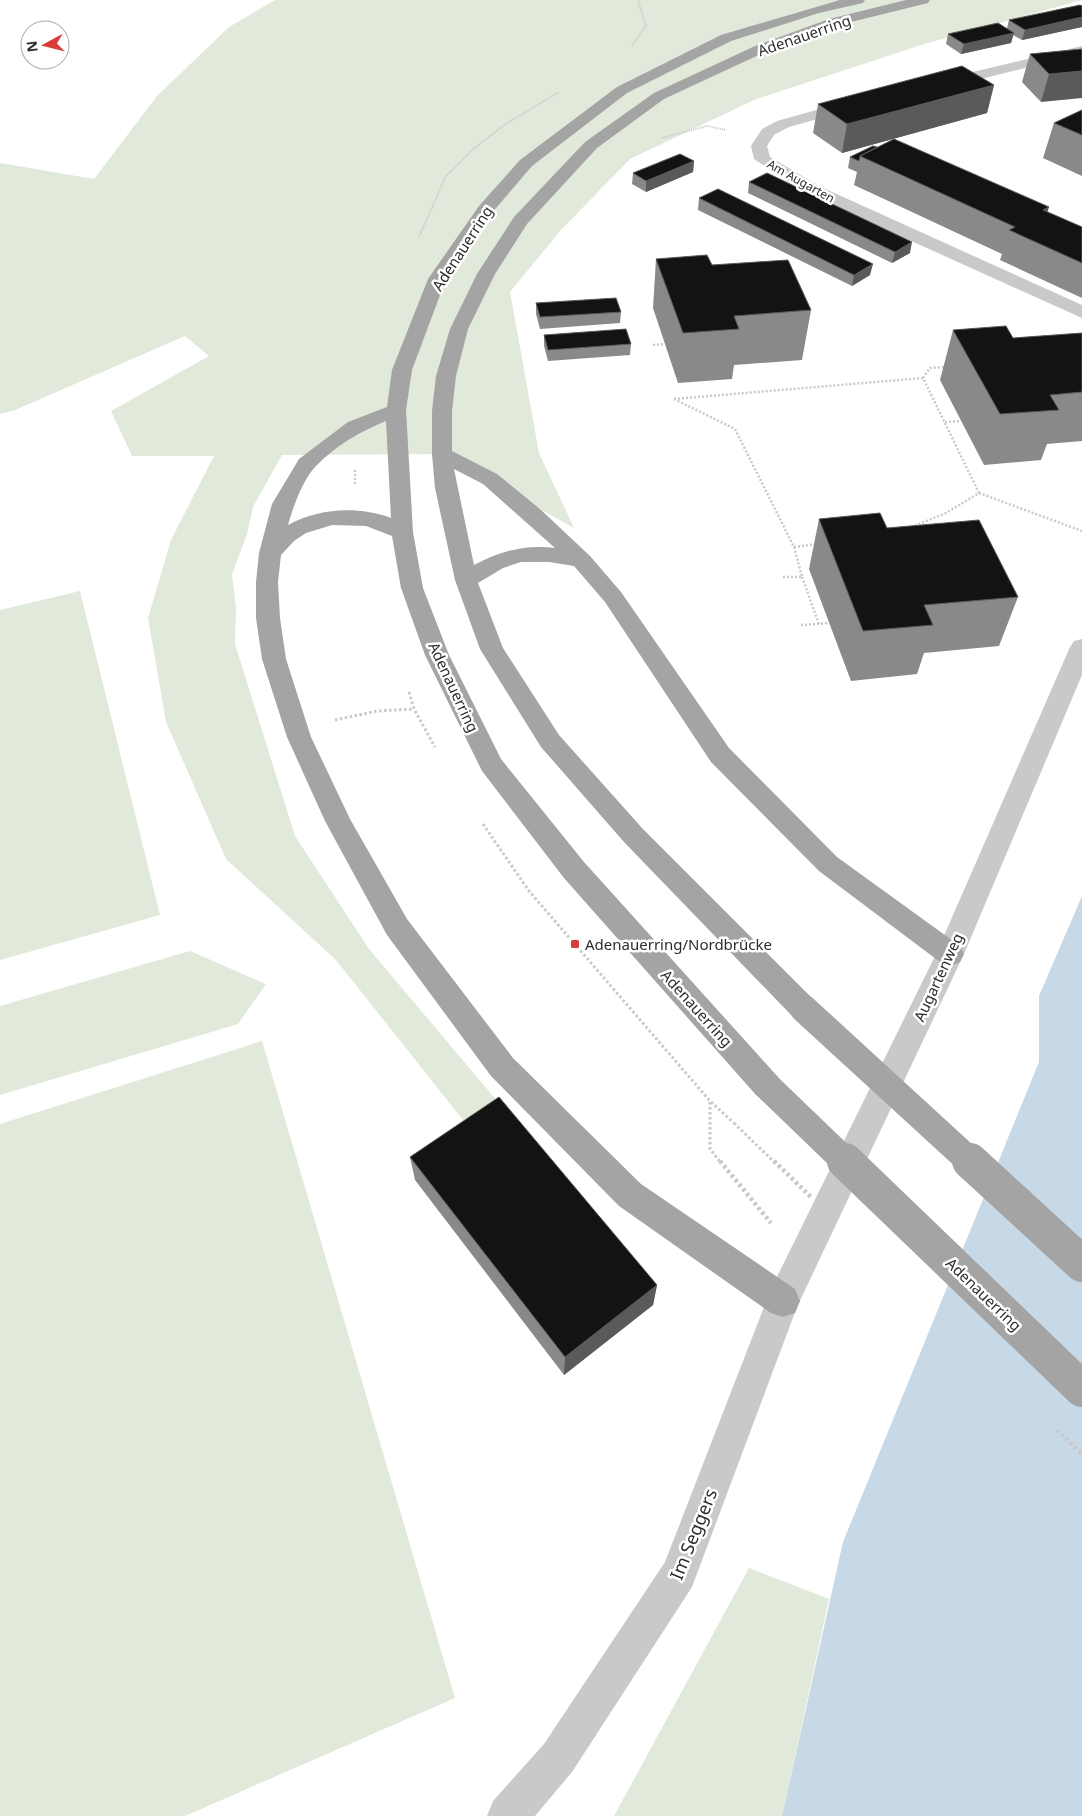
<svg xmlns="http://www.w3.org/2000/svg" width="1082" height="1816" font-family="'Noto Sans',sans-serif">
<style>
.green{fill:#e0e9da}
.water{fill:#c7d8e7}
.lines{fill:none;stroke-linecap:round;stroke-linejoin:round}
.path-far3{stroke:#c9c9c9;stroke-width:2;stroke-dasharray:1 1;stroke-linecap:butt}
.path-far2{stroke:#c9c9c9;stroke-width:2.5;stroke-dasharray:2 2;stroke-linecap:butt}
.path-far1{stroke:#c9c9c9;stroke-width:3;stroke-dasharray:2.5 2.5;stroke-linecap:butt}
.path{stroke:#c9c9c9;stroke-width:4.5;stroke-dasharray:3 3;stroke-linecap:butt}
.minor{fill:#c9c9c9;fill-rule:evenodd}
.major{fill:#a4a4a4;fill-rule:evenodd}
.path-bridge-far1{stroke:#c9c9c9;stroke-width:3;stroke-dasharray:2.5 2.5;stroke-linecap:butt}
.path-bridge{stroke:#c9c9c9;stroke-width:4.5;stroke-dasharray:3 3;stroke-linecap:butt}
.major-bridge-far1{stroke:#a4a4a4;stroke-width:28}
.major-bridge{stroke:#a4a4a4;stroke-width:36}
.wall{fill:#898989}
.shaded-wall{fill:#5a5a5a}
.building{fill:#131313;stroke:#5a5a5a}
.poi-dot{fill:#d73e3a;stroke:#fff;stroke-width:2}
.labels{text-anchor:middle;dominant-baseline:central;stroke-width:5;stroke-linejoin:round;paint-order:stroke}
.far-street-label{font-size:12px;fill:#2c2c2c;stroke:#fff}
.street-label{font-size:15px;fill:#2c2c2c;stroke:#fff}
.poi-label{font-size:15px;fill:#2c2c2c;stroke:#fff;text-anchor:start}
.near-street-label{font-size:18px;fill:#2c2c2c;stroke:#fff}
</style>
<rect width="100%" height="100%" fill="#fff"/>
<path class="green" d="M275,0H1082L921,45L754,100L630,159L561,230L510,292L539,453L574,528L442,454L282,455L253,507L247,534L232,574L236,608L235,644L295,836L369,949L498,1102L463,1120L336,960L226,859L166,722L148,618L171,540L214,456H132L111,411L209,356L185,336L15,410L0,414V163L94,179L157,96L229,27Z
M80,591L160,915L0,960V610Z
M190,951L266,984L238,1024L0,1095V1006Z
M262,1041L455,1698L185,1816H0V1124Z
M749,1568L829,1599L782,1816H614Z"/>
<path class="water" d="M1082,896V1816H782L843,1542L1039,1062V996Z"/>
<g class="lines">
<path class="path-far3" d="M632,46L646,26L638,0
M662,138L707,126L726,130
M419,237L446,176L472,150L504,125L559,92"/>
<path class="path-far2" d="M653,345L665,344
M923,378L930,368L945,367
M674,399L923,378L979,493L946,513L912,527
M674,399L735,429L794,547L802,577H783
M945,422L961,421
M355,470V484
M979,493L1082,531
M794,547L818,544
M802,577L819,624L828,623
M801,625L819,624"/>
<path class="path-far1" d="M409,692L414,709L435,747
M335,720L377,711L414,709
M483,824L529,891L710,1101L734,1123
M710,1102V1149L721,1163"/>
<path class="path" d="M720,1161L771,1223"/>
<path class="minor" d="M1082,46V54L940,89L932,84L935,81Z
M852,100L857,102L860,105L857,108L789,127L774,135L767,146L770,157L819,186L1082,305V318L807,194L754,159L751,146L762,129L777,121Z
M1082,639V675L964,954L797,1307L692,1587L572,1772L535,1816H487L493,1801L544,1744L665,1562L771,1289L936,954L1070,647L1074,641Z"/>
<path class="major" d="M840,0H865L863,3L819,13L731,41L627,93L532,166L491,214L446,279L412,370L406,410L413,532L423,588L449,655L501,759L584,862L778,1077L782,1086L778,1095L767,1099L756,1095L564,878L482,771L425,655L401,588L392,536L366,526L332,525L306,533L294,541L281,555L278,582L280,618L286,659L311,737L350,819L407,919L513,1058L641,1184L795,1289L800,1301L795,1313L783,1317L771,1313L619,1206L491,1076L387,935L325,821L287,737L262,659L256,618V582L259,553L272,504L299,459L348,422L387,407L392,370L428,279L479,206L520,160L617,87L721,35ZM386,421L391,518C358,506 319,508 288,525C293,507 303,479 316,466C335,446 361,431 386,421Z
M906,0H930L928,3L839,25L765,52L664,99L597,148L527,224L495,274L468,329L456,376L452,411V451L497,474L540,509L590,556L621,592L729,748L837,857L960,946L964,954L960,962L950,966L940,962L819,871L711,762L605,602L574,566L549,562H521L503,568L478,583L503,648L559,735L642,828L814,1000L819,1009L814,1018L804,1021L794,1018L624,842L541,747L480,649L455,580L435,488L432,454V411L436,376L450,329L477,274L514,217L585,142L654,93L755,46L829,19ZM454,469L483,484L555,548C526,544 500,551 474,565Z"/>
<path class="path-bridge-far1" d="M734,1123L775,1163"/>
<path class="path-bridge" d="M774,1161L811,1197
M1057,1430L1082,1454"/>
<path class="major-bridge-far1" d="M804,1009L972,1163
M767,1086L847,1163"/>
<path class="major-bridge" d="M845,1161L1082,1389
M970,1161L1082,1264"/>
</g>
<path class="wall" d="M1082,6V27L1022,40L1013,35L1011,43L961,54L946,44L948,34L1007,28L1009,20Z
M1082,49L1041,102L1022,82L1030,54Z
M994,85L987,113L842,153L813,133L818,104Z
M1082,110V176L1043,158L1054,123Z
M873,146L1048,212L1082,227V298L1000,260L1002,254L854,185L857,172L848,168L850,157Z
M694,161L693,172L646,192L632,184L633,173Z
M749,182L910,253L892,263L748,193Z
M699,198L870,275L852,286L698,210Z
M656,259L712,265L811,310L802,360L734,365L732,379L678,383L653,308Z
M536,303L621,312L620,323L540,329L536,314Z
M953,330L1013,338L1082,333V441L1047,444L1041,460L984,465L940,380Z
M544,335L631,344L630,355L548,361L544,346Z
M819,519L887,528L1018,597L999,646L924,653L917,674L851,681L809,569Z
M410,1157L657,1285L653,1305L564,1375L415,1180Z"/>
<path class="shaded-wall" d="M1082,17V27L1022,40L1025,30Z
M1014,33L1011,43L961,54L964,44Z
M1082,71V98L1041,102L1049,74Z
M994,85L987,113L842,153L847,124Z
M694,161L693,172L646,192V181Z
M1049,207L1040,237L1043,210Z
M912,242L910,253L892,263L895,252Z
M873,264L870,275L852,286L854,275Z
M657,1285L653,1305L564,1375L565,1357Z"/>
<path class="building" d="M1080,5L1082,6V17L1025,30L1009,20Z
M998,23L1014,33L964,44L948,34Z
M1082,49V71L1049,74L1030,54Z
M962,66L994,85L847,124L818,104Z
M1082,110V135L1054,123Z
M894,139L1049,207L1043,210L1082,227V263L1009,230L1015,227L860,156Z
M873,146L877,147L860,156L859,161L850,157Z
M680,154L694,161L646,181L633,173Z
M767,173L912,242L895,252L749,182Z
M718,189L873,264L854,275L699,198Z
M707,255L712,265L788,260L811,310L734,316L739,329L683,333L656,259Z
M616,298L621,312L540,317L536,303Z
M1006,326L1013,338L1082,333V392L1050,395L1059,410L1000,414L953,330Z
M626,329L631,344L548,350L544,335Z
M880,513L887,528L979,520L1018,597L924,605L933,625L863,631L819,519Z
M499,1097L657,1285L565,1357L410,1157Z"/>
<rect class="poi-dot" x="570" y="939" width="10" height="10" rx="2.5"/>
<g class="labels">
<g class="far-street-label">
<text transform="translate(801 181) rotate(29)">Am Augarten</text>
</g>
<g class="street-label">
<text transform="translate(804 35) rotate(-19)">Adenauerring</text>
<text transform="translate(462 248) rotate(-57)">Adenauerring</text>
<text transform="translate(454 687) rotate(65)">Adenauerring</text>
<text transform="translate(938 977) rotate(-65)">Augartenweg</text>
<text transform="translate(697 1008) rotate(48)">Adenauerring</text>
<text transform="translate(984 1294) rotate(44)">Adenauerring</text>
</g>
<g class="poi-label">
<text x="585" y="944">Adenauerring/Nordbrücke</text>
</g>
<g class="near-street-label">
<text transform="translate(693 1534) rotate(-68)">Im Seggers</text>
</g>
</g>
<g transform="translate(45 45) rotate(263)"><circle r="24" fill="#ffffff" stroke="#ababab"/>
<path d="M0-4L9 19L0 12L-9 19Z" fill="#d73e3a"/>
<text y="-8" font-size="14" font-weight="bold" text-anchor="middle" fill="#2c2c2c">N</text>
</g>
</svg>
